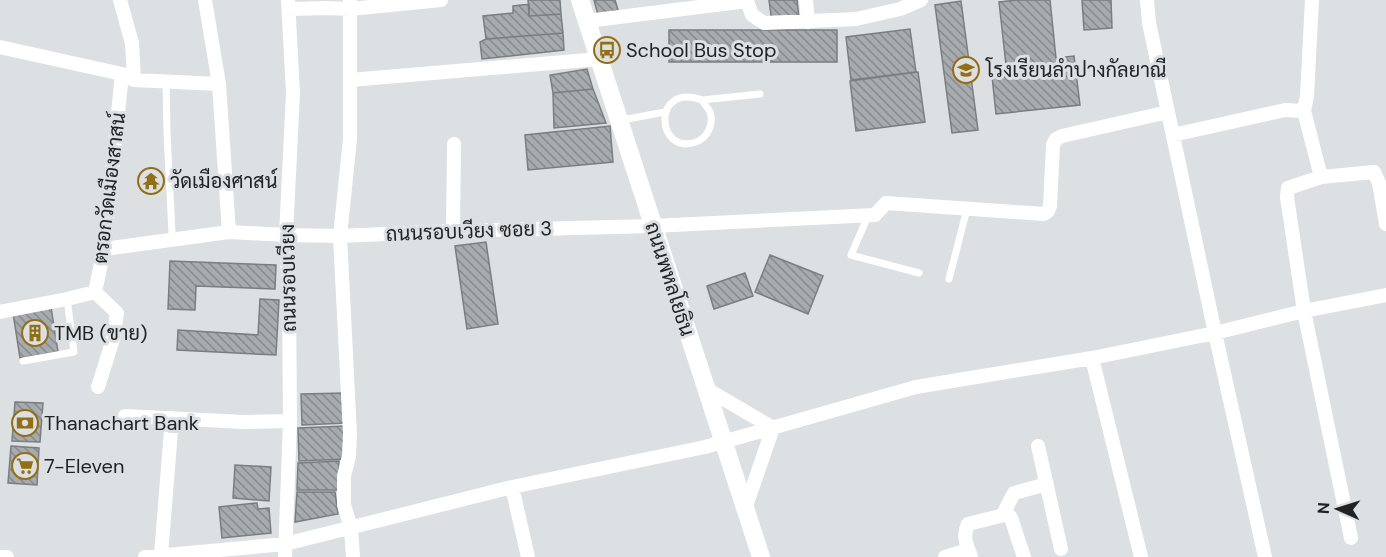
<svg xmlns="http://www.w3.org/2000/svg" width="1386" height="557" font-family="'DM Sans',Sarabun,sans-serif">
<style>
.building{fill:url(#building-back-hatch);stroke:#7a7e81;stroke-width:1.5}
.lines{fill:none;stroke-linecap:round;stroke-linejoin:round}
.lane{stroke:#fff;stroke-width:7}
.street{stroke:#fff;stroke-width:14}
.secondary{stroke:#fff;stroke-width:18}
.labels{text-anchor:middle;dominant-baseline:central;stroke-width:6;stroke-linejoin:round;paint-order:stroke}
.poi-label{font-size:20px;fill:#202223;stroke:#dce0e3;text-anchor:start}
.street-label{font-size:20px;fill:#202223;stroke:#dce0e3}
</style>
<defs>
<pattern id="building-back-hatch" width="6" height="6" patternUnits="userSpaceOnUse" patternTransform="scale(1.5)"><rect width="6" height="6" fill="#a7abae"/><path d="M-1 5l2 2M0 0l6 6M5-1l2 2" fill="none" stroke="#888b8d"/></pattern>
</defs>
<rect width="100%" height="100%" fill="#dce0e3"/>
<path class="building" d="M528,0H560L561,14L529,16Z
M594,0H615L618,10L598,15Z
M769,0H797L799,19L772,23Z
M1017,0H1050L1056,58L1074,56L1080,105L996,114L991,67L1006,65L999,2Z
M1082,0H1111L1112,28L1084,30Z
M961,1L978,130L952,133L935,5Z
M529,4V16L561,14L563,33L486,39L483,16L513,13V6Z
M910,29L916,72L851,80L846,37Z
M669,30H837V62H669Z
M563,33L564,50L482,59L480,42L486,39Z
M587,69L593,89L553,93L550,75Z
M918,72L925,122L856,131L850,81Z
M593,89L606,123L554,128L553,93Z
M610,126L613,162L528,170L525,135Z
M486,242L498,324L467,329L455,246Z
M770,255L823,276L808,314L755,292Z
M170,261L276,265L275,289L196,286L195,310L168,309Z
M745,273L753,296L714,309L707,286Z
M260,299L279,300L276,355L177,350L178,330L258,335Z
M51,307L58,352L20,358L13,313Z
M345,393L346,423L302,425L301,394Z
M15,402L43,403L40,442L12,441Z
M346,426V459L299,461L298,428Z
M11,446L39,448L37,485L8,483Z
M339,461L338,490H297L298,463Z
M235,465L271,467L269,501L233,498Z
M297,492H335L338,514L295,522Z
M257,503L258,509L269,508L271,533L222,538L219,507Z"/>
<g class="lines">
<path class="lane" d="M166,81L167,133L172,233
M702,100C704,104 708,108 710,112C714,123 708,138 696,142C656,156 651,82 702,100L760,94
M622,120L665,112
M868,216L851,255L919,273
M949,279L967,209
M23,361L74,352L67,299"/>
<path class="street" d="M120,0L132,43L134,80
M205,0L219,84L229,232
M350,0V139L340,236L350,434L349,456L344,476V505L351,528L353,557
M806,0L808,22
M1147,0L1149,23L1215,333L1265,557
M1312,0L1307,96L1304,111L1321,177
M289,9L328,8L350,9L441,0
M587,21L747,1L752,15L764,23L856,19L900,9L921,0
M0,47L122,74L134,80L219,84
M350,80L599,59
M1173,135L1285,110L1304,111
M453,231L454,144
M104,249L229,232L286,235L340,236L453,231L653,226L875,215L886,203L1044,214L1048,211L1050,206L1053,145L1056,139L1062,136L1168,112
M95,292L117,313L113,339L98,387
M0,312L67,299L95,292L104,249L122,74
M1092,358L1141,557
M705,388L773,428L745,509
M125,416L244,422L290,421
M1038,446L1061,549
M512,487L528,557
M1003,514L1014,493L1047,484
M1351,538L1304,311L1287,197L1288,188L1321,177L1374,172L1379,183L1386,224
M161,555L172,418
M0,557H7
M145,557L285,544L512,487L705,447L916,387L1092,358L1215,333L1304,311L1386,295
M285,557L290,421L289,297L286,235L293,93L288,0
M945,557L968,550
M971,557C967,545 962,536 968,524L1008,514L1011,518L1024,557"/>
<path class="secondary" d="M580,0L761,557"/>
</g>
<defs>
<symbol id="bus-ring" viewBox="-11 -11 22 22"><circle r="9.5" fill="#dce0e3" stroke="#926e15" stroke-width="1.5"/><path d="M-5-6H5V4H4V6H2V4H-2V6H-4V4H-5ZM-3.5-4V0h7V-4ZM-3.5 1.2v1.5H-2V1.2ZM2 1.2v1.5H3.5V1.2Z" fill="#926e15"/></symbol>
<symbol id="school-ring" viewBox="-11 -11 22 22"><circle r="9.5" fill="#dce0e3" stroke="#926e15" stroke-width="1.5"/><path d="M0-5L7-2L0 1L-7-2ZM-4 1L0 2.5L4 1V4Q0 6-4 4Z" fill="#926e15"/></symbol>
<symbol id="temple-ring" viewBox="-11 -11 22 22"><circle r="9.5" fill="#dce0e3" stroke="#926e15" stroke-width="1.5"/><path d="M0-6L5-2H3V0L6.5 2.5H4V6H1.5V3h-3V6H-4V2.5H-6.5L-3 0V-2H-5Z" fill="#926e15"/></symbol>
<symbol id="building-ring" viewBox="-11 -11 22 22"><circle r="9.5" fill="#dce0e3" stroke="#926e15" stroke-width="1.5"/><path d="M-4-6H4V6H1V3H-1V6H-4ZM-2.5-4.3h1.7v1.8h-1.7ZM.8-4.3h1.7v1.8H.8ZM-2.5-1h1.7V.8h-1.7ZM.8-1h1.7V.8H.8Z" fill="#926e15"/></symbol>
<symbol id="bank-ring" viewBox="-11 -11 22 22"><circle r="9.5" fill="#dce0e3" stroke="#926e15" stroke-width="1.5"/><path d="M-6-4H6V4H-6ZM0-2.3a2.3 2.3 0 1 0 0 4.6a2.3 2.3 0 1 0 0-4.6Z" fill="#926e15"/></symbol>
<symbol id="supermarket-ring" viewBox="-11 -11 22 22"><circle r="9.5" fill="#dce0e3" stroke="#926e15" stroke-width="1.5"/><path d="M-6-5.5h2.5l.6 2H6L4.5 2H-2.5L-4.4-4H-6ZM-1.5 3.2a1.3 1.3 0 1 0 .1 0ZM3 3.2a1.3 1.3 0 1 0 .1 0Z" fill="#926e15"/></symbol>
</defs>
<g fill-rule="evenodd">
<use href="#bus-ring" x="592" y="35" width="30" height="30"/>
<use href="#school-ring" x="951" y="55" width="30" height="30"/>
<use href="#temple-ring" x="136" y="166" width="30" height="30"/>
<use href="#building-ring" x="20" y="318" width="30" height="30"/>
<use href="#bank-ring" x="10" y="408" width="30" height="30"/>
<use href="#supermarket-ring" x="10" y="451" width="30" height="30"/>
</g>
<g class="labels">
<g class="poi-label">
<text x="626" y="50">School Bus Stop</text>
<text x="986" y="70">โรงเรียนลำปางกัลยาณี</text>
<text x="170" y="181">วัดเมืองศาสน์</text>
<text x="54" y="333">TMB (ขาย)</text>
<text x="44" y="423">Thanachart Bank</text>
<text x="44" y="466">7-Eleven</text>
</g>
<g class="street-label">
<text transform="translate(109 188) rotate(-83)">ตรอกวัดเมืองสาสน์</text>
<text transform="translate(469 231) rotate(-2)">ถนนรอบเวียง ซอย 3</text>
<text transform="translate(288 278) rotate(-91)">ถนนรอบเวียง</text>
<text transform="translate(670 279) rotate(72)">ถนนพหลโยธิน</text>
</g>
</g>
<g transform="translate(1338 509) rotate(273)" stroke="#dce0e3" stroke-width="4.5" paint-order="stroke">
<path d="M0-4.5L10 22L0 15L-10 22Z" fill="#202223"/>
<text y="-9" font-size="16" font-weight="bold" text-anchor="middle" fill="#202223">N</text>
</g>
</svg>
